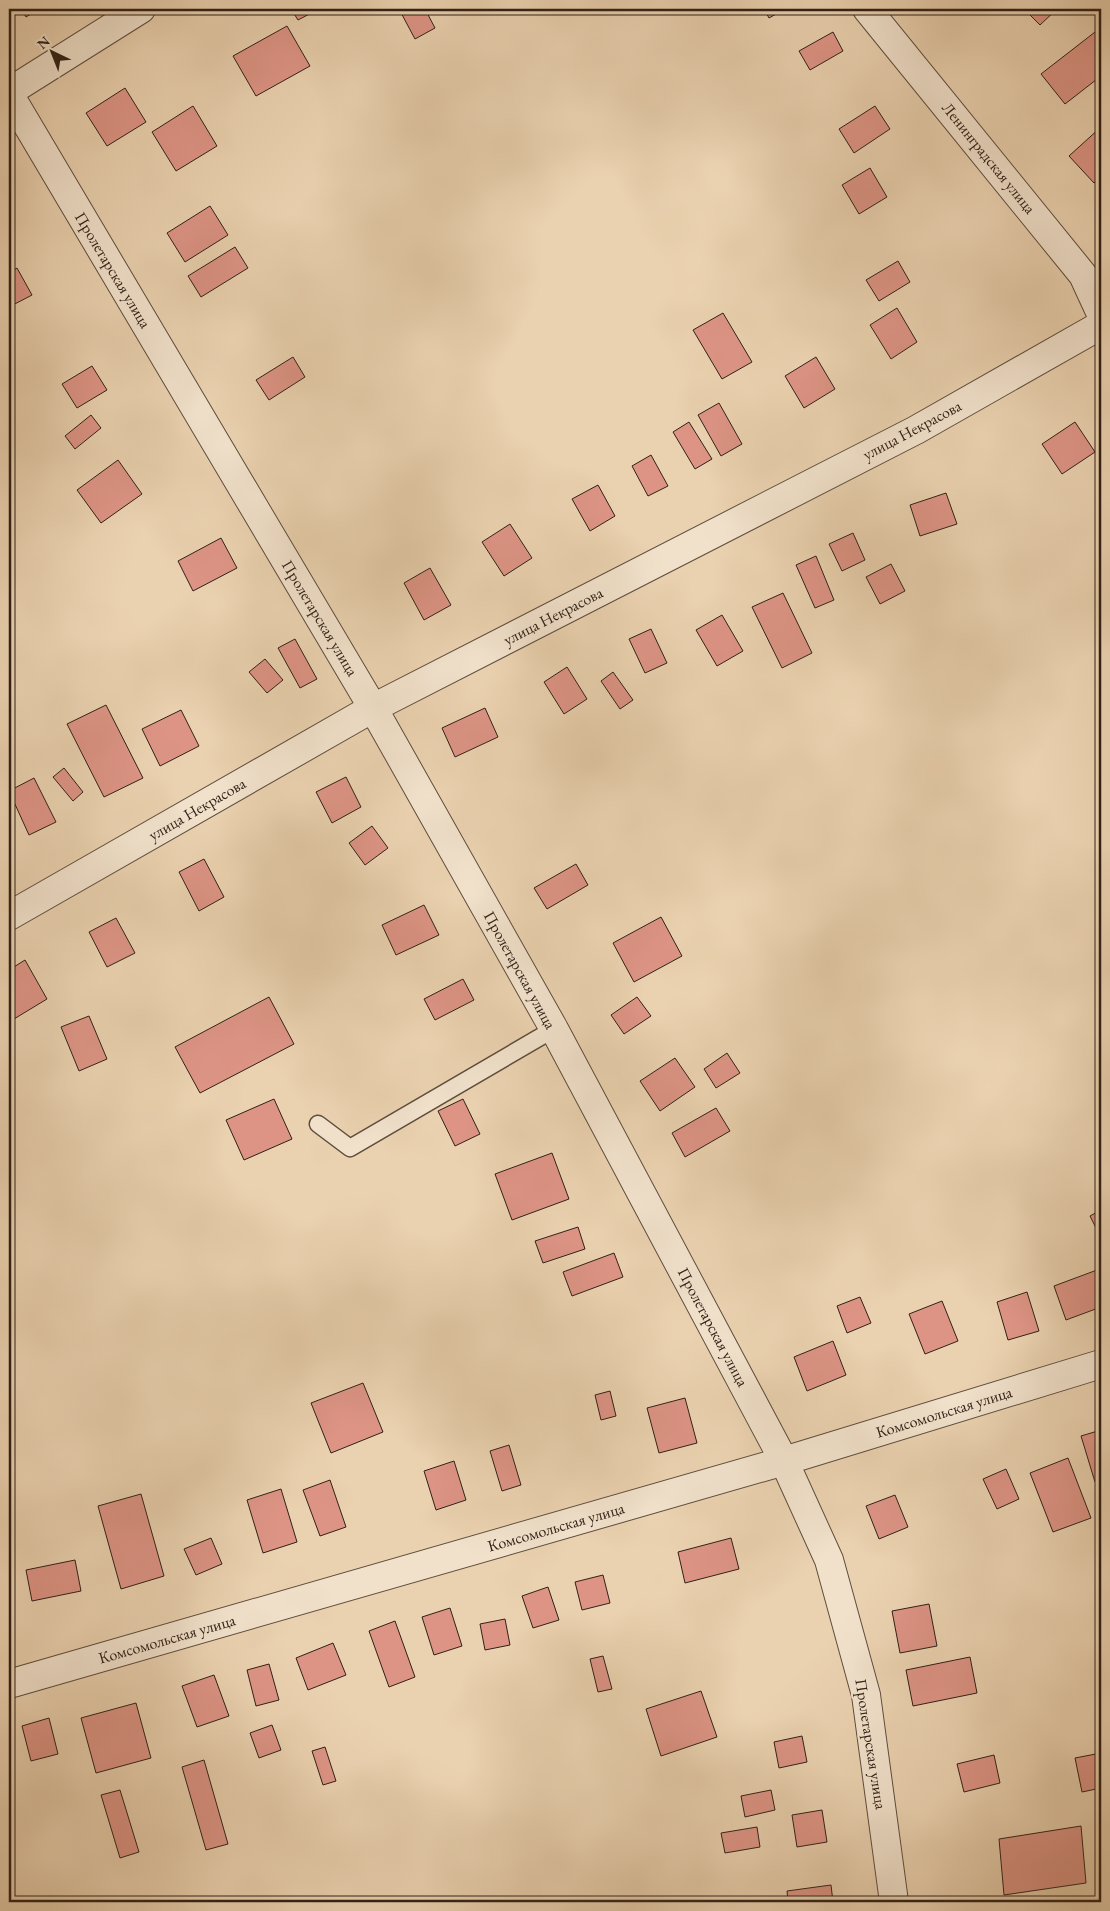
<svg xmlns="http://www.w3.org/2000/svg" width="1110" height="1911" font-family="'EB Garamond',serif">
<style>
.building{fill:#dd9485;stroke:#302117}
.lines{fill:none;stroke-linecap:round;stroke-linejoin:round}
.service-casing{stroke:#5e4d3d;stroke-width:19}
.minor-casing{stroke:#5e4d3d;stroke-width:30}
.service{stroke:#f1e1cb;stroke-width:16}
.minor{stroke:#f1e1cb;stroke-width:28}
.labels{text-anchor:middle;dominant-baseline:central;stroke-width:4;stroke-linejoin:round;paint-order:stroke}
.street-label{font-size:16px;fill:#302117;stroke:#f1e1cb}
</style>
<rect width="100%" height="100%" fill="#ead1af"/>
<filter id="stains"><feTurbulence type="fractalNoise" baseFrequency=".004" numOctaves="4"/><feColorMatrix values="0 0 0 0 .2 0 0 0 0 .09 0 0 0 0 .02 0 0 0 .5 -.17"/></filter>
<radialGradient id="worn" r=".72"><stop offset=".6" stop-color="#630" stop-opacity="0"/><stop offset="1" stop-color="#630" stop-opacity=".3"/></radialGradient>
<path class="building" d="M21,9H39L26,17Z
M291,9H319L298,20Z
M399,9H425L435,28L415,39Z
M764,9H785L769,18Z
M1035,9H1057L1040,25L1029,14Z
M287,26L310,66L256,96L233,56Z
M833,32L843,51L810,70L799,51Z
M1095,32L1101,40V76L1065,104L1041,74Z
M125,88L146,122L107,146L86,113Z
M193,106L217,146L176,171L152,132Z
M875,106L890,129L854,153L839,129Z
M1101,127V177L1094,183L1069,156Z
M870,168L887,197L859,214L842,185Z
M210,206L228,235L185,262L167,233Z
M235,247L248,268L201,297L188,276Z
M898,261L910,282L879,301L866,280Z
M17,268L32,295L9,307V273Z
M897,308L917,342L891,359L870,325Z
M723,313L752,362L722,379L693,330Z
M293,357L305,377L269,400L256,380Z
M816,357L835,389L804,408L785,376Z
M92,366L107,390L77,408L62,384Z
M719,403L742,444L721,456L698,415Z
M91,415L101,428L75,449L65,436Z
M689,422L712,459L695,469L673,432Z
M1075,422L1095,452L1062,474L1042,444Z
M651,455L668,486L648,496L632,466Z
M118,460L142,494L101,523L77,490Z
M598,485L615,516L590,531L572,499Z
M946,493L957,524L920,536L910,505Z
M510,524L532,558L504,576L482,542Z
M853,533L865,560L842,571L829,544Z
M221,538L237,568L193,591L178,561Z
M816,556L834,600L815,608L796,565Z
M891,564L905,591L880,604L866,577Z
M430,568L451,605L424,620L404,583Z
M783,593L812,653L782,668L752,607Z
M722,615L743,651L717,666L696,630Z
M651,629L667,663L645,673L629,639Z
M295,639L317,679L300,688L278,648Z
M265,659L283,680L267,693L249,672Z
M567,667L587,699L564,714L544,682Z
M613,672L633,700L620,709L601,681Z
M106,705L143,778L104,797L67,724Z
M485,708L498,737L455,757L442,728Z
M181,710L199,746L160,766L142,729Z
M64,768L83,792L73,801L53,777Z
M346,777L361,807L332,823L316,792Z
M34,778L56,822L29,835L9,791Z
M372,826L388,848L365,865L349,843Z
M204,859L224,897L199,911L179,872Z
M576,864L588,885L547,909L534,888Z
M424,905L439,935L396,955L382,925Z
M661,917L682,956L634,982L613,943Z
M116,918L135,953L107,967L89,932Z
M25,960L47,999L9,1022V970Z
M463,979L474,1000L435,1020L424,999Z
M269,997L294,1044L200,1093L175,1047Z
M637,997L651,1016L624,1034L611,1015Z
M89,1016L107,1059L79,1071L61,1027Z
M727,1053L740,1073L716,1088L704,1069Z
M675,1058L695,1087L660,1111L640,1081Z
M274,1099L292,1139L244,1160L226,1120Z
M463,1099L480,1134L455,1146L438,1111Z
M716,1108L730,1131L685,1157L672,1133Z
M552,1153L569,1199L512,1220L495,1174Z
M1101,1210V1238L1090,1216Z
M578,1227L585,1249L543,1263L535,1241Z
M614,1253L623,1277L572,1296L563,1272Z
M1097,1270L1101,1282V1307L1066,1320L1054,1286Z
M1027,1292L1039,1331L1008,1340L997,1302Z
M860,1297L871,1323L847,1333L837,1306Z
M942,1301L958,1341L925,1354L909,1314Z
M833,1341L846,1375L807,1391L794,1357Z
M363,1383L383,1432L331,1453L311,1403Z
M610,1391L616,1416L601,1420L595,1395Z
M685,1398L697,1443L659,1453L647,1408Z
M1101,1430V1480L1095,1482L1081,1436Z
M509,1445L521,1485L502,1491L490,1451Z
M1068,1458L1091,1518L1053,1532L1030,1473Z
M454,1461L466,1500L436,1510L424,1471Z
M1006,1469L1019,1499L997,1509L983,1479Z
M330,1480L346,1527L320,1536L303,1490Z
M281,1489L297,1542L263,1553L247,1500Z
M141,1494L164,1576L121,1589L98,1506Z
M895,1495L908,1527L879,1539L866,1506Z
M211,1538L222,1564L196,1575L184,1549Z
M731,1538L739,1569L685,1583L678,1552Z
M75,1560L81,1591L32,1601L26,1570Z
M603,1575L610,1603L582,1610L575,1582Z
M548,1587L559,1620L533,1628L522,1596Z
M929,1604L937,1646L900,1653L892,1611Z
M450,1608L462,1646L434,1655L422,1617Z
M505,1619L510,1645L485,1650L480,1624Z
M395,1621L415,1677L389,1687L369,1631Z
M333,1643L346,1675L308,1690L296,1658Z
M603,1656L612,1689L598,1692L590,1659Z
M970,1657L977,1693L913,1706L906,1670Z
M269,1664L279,1700L256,1706L247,1670Z
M214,1675L229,1716L197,1727L182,1686Z
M701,1691L717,1737L661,1756L646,1709Z
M136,1703L151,1758L96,1773L81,1718Z
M49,1718L58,1754L31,1761L22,1726Z
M272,1725L281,1750L259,1758L250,1733Z
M802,1736L807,1762L779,1768L774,1742Z
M325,1747L336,1781L323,1785L312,1751Z
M1101,1753V1788L1082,1792L1075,1758Z
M994,1755L1000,1783L964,1792L957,1764Z
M204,1760L228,1844L206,1850L182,1767Z
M120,1790L139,1852L120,1858L101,1795Z
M771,1790L775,1810L745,1817L741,1796Z
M822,1810L827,1842L797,1847L792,1815Z
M1081,1826L1086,1883L1004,1895L999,1839Z
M757,1827L760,1847L725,1853L721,1833Z
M831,1885L833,1902H788L787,1891Z"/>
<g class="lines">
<defs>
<path id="service" d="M318,1124L350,1148L554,1029"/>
<path id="minor" d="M867,9L1083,275L1101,314
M9,92L141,9
M9,94L373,708L554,1029L784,1461L829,1560L866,1695L894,1902
M9,916L373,708L916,430L1101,325
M9,1684L784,1461L1101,1364"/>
</defs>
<use href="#service" class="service-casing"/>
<use href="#minor" class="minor-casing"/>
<use href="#service" class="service"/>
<use href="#minor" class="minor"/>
</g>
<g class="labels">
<g class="street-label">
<text transform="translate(989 158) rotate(51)">Ленинградская улица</text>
<text transform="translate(113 270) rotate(59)">Пролетарская улица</text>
<text transform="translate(912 430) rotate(-28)">улица Некрасова</text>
<text transform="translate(553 616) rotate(-27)">улица Некрасова</text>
<text transform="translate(320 618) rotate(59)">Пролетарская улица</text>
<text transform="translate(197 809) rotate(-30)">улица Некрасова</text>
<text transform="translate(520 970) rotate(61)">Пролетарская улица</text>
<text transform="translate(713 1327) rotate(62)">Пролетарская улица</text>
<text transform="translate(944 1412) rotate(-17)">Комсомольская улица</text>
<text transform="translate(556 1527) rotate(-16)">Комсомольская улица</text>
<text transform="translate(167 1639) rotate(-16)">Комсомольская улица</text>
<text transform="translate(871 1744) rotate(81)">Пролетарская улица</text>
</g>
</g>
<rect width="1110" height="1911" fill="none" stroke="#ead1af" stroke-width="30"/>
<rect x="10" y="10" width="1090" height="1891" fill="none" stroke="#302117" stroke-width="2.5"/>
<rect x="15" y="15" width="1080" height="1881" fill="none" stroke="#302117"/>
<g transform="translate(52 52) rotate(317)" stroke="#f1e1cb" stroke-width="4" paint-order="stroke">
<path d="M0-4L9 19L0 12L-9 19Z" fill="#302117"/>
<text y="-8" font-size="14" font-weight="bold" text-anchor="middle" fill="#302117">N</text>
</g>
<rect width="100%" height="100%" filter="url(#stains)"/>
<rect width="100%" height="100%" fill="url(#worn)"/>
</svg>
